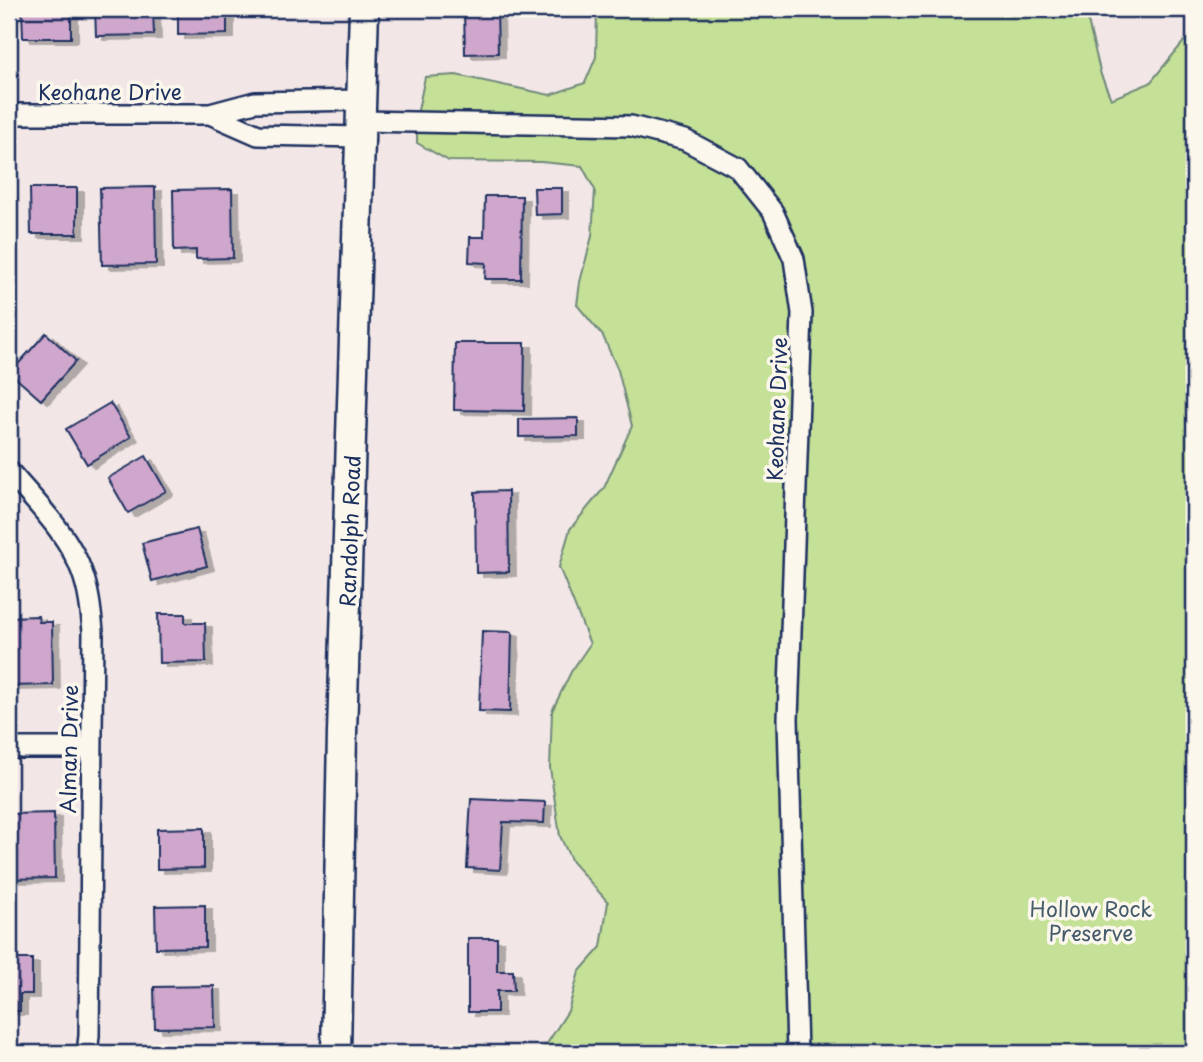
<svg xmlns="http://www.w3.org/2000/svg" width="1203" height="1062" font-family="'Playpen Sans',sans-serif">
<style>
.green{fill:#c5e097;stroke:#70887a;stroke-width:2}
.building{fill:#d0a7cc;stroke:#1b2f5e;stroke-width:2;filter:url(#shadow)}
.lines{fill:none;stroke-linecap:round;stroke-linejoin:round}
.street-casing{stroke:#1b2f5e;stroke-width:24}
.secondary-casing{stroke:#1b2f5e;stroke-width:33}
.street{stroke:#fbf7ec;stroke-width:19}
.secondary{stroke:#fbf7ec;stroke-width:28}
.labels{text-anchor:middle;dominant-baseline:central;stroke-width:7;stroke-linejoin:round;paint-order:stroke}
.street-label{font-size:21px;fill:#1b2f5e;stroke:#fbf7ec}
.park-label{font-size:21px;fill:#465b6c;stroke:#fbf7ec}
</style>
<defs>
<filter id="shadow"><feDropShadow dx="7" dy="4" stdDeviation="0" flood-color="#0004"/></filter>
</defs>
<rect width="100%" height="100%" fill="#f2e7e6"/>
<filter id="ink" filterUnits="userSpaceOnUse"><feTurbulence type="fractalNoise" baseFrequency=".0143" numOctaves="2"/><feDisplacementMap in="SourceGraphic" scale="14" xChannelSelector="R" yChannelSelector="G"/><feConvolveMatrix kernelMatrix="1 2 1 2 8 2 1 2 1" color-interpolation-filters="sRGB"/></filter>
<g filter="url(#ink)">
<path class="green" d="M597,9H1085L1101,75L1111,99L1150,83L1185,40L1194,63V1053H541L568,1011L579,972L601,947L608,902L572,862L560,836L550,768L552,711L571,672L590,644L559,567L570,529L604,488L632,426L618,370L603,336L577,305L580,282L592,236L595,190L582,166L541,162L449,161L417,143V115L425,77L456,75L550,95L585,83L596,57Z"/>
<path class="building" d="M22,9H71V38H23Z
M95,9H153L154,35L96,36Z
M178,9H227V34L178,35Z
M464,9H497L498,53L465,54Z
M155,187L156,264L102,265L100,188Z
M30,188H77V234H31Z
M534,188H562V214L535,215Z
M232,189L233,258L196,259V250L174,251L173,190Z
M485,196H522L521,279H485L486,263L469,262L470,237H484Z
M46,333L76,361L41,400L10,373Z
M455,343H525L524,411L454,410Z
M110,403L131,437L87,464L66,429Z
M578,418V436L519,437V419Z
M146,456L166,491L128,513L108,478Z
M508,491L509,572L476,573L475,492Z
M197,529L207,566L152,581L142,543Z
M158,614H185V623H205L206,662L159,663Z
M38,616L39,622H52L53,685L9,686V617Z
M482,631L512,632L510,712L479,711Z
M471,799L545,802L544,823L503,822L500,870L467,868Z
M54,813L55,878L9,879V814Z
M204,828V868L157,869V829Z
M205,905V947L156,948L155,906Z
M468,938H497V971H513L514,991H497V1012H468Z
M9,959H32V994H20V1011H9Z
M214,986L215,1027L155,1028L154,987Z"/>
<g class="lines">
<defs>
<path id="street" d="M9,114H210L255,102L362,100
M210,114L258,135L361,137
M361,121L631,126L685,140L738,168L773,212L794,259L802,313L788,719L797,1053
M9,471C35,502 68,533 82,572C89,591 91,611 93,631L89,1036L87,1053
M9,748H91"/>
<path id="secondary" d="M336,1053L342,733L364,9"/>
</defs>
<use href="#street" class="street-casing"/>
<use href="#secondary" class="secondary-casing"/>
<use href="#street" class="street"/>
<use href="#secondary" class="secondary"/>
</g>
</g>
<g class="labels">
<g class="street-label">
<text x="110" y="91">Keohane Drive</text>
<text transform="translate(776 409) rotate(-88)">Keohane Drive</text>
<text transform="translate(349 531) rotate(-88)">Randolph Road</text>
<text transform="translate(68 749) rotate(-89)">Alman Drive</text>
</g>
<g class="park-label">
<text x="1091" y="908">Hollow Rock<tspan x="1091" dy="24">Preserve</tspan></text>
</g>
</g>
<rect width="1203" height="1062" fill="none" stroke="#fbf7ec" stroke-width="35"/>
<rect x="18" y="18" width="1168" height="1027" fill="none" stroke="#1b2f5e" stroke-width="2.5" filter="url(#ink)"/>
</svg>
